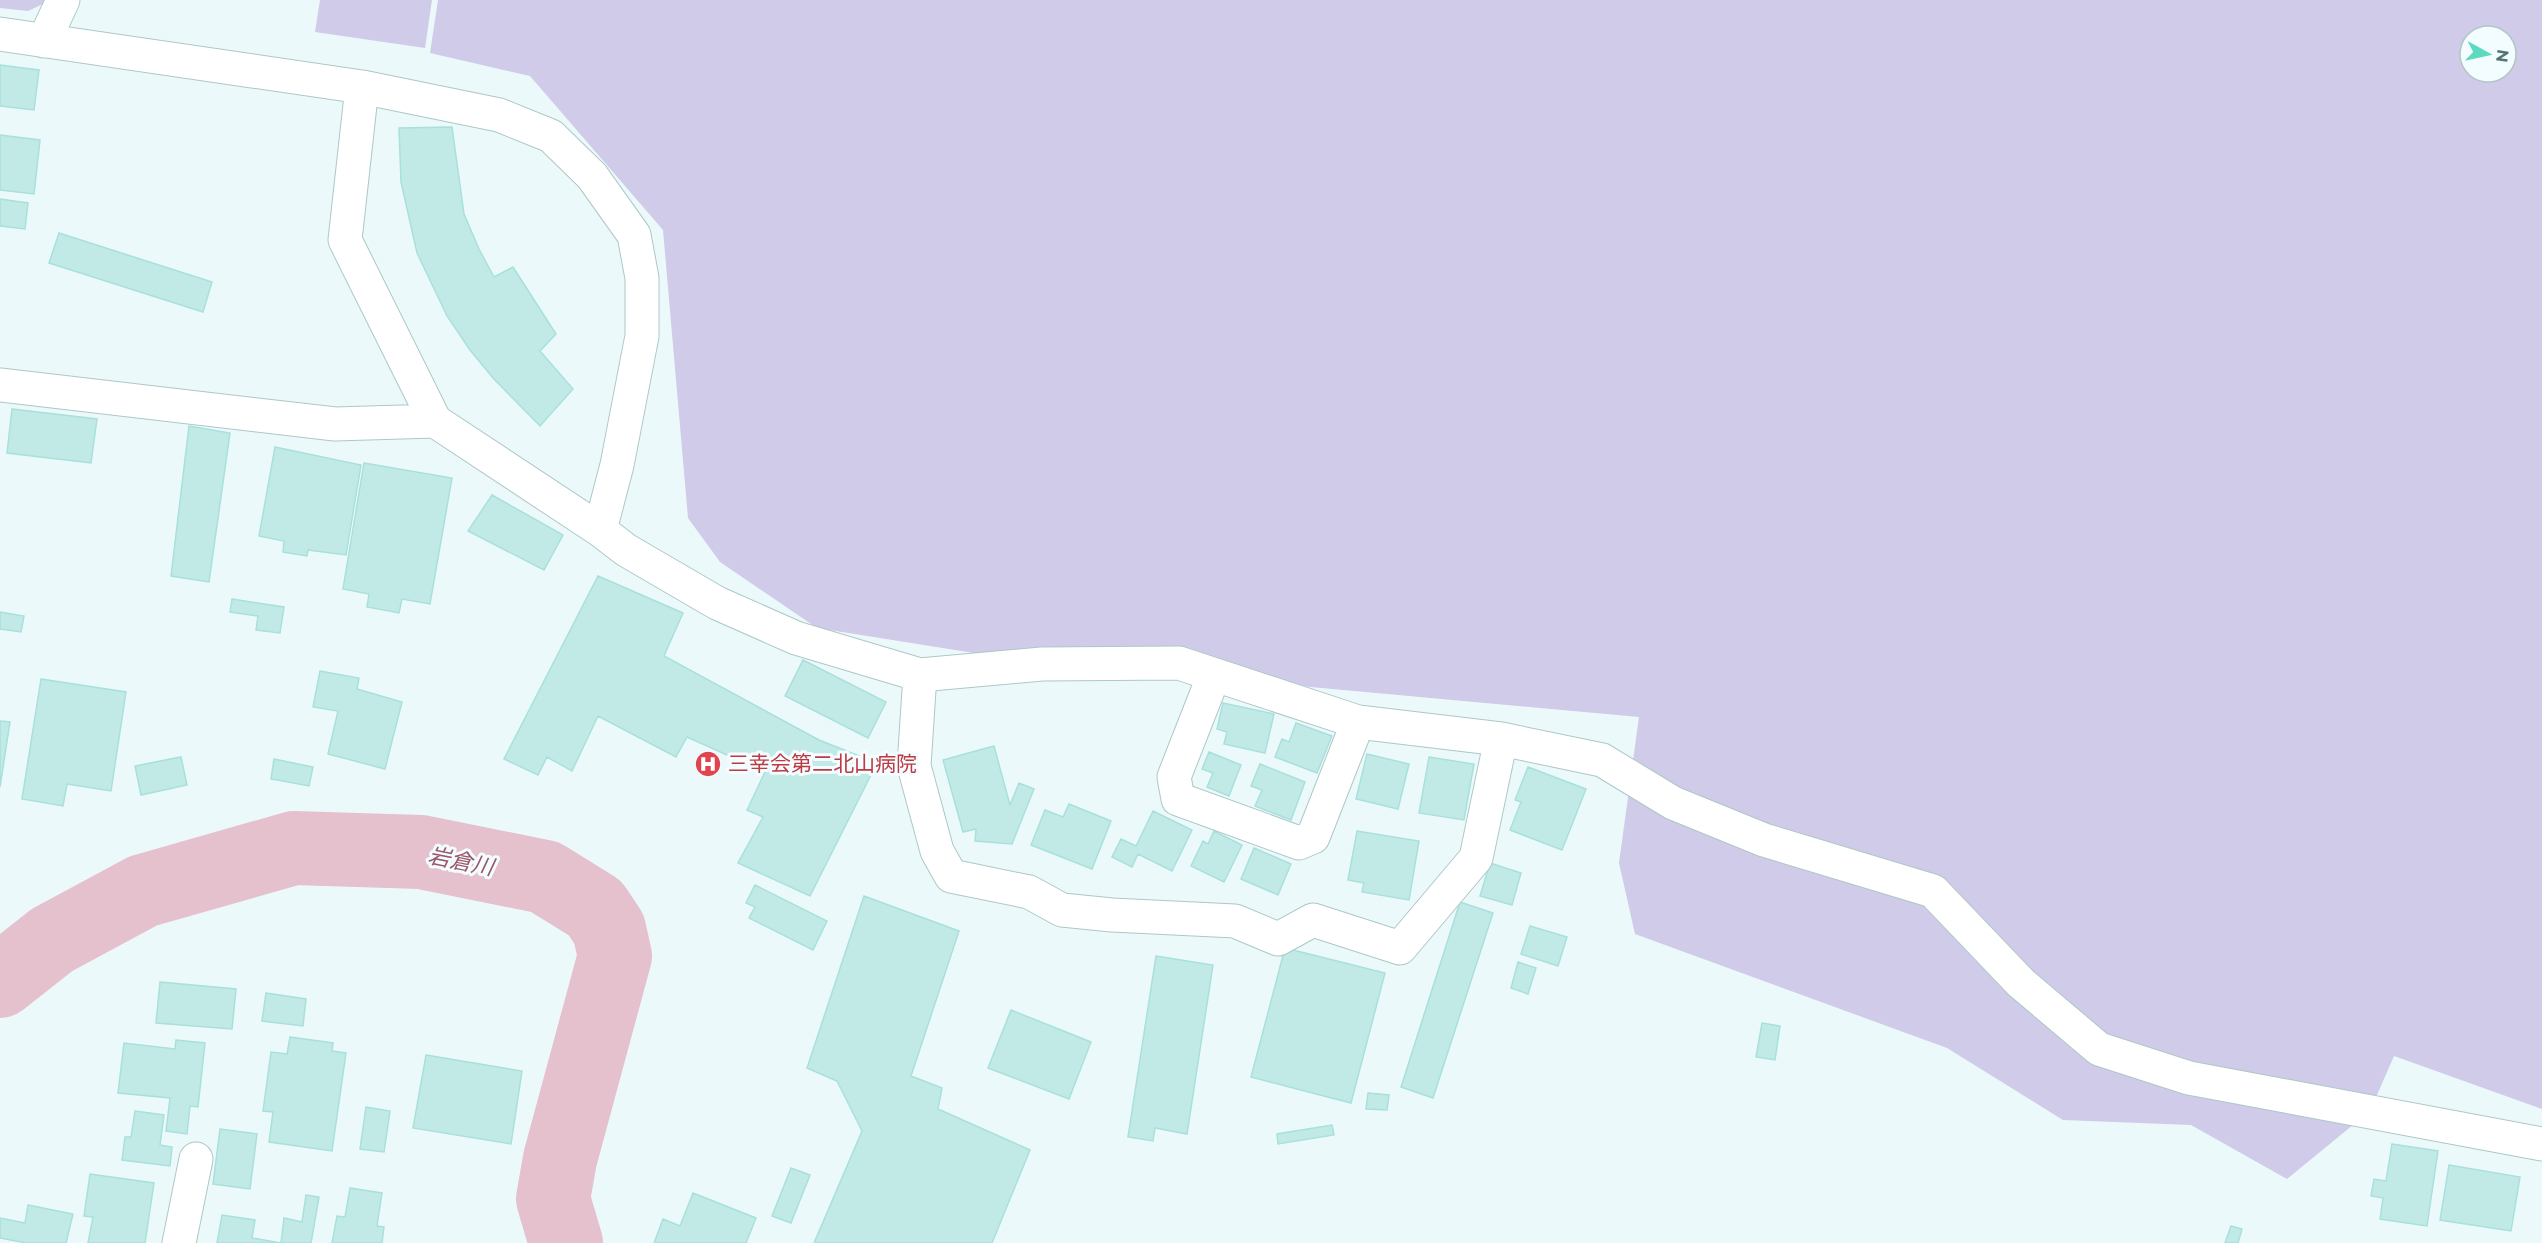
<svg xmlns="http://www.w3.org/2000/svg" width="2542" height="1243" font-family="Montserrat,'Noto Sans JP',sans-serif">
<rect width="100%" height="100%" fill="#ecf9fb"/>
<!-- green -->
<path fill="#cfcbe9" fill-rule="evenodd" d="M0,0h47l-2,3 -17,8 -28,-3z
M320,0h112l-7,48 -110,-16z
M438,0h2104v1109l-148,-53 -24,55 -83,68 -96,-54 -128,-5 -116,-72 -312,-114 -16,-71 20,-146 -614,-56 -208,-33 -97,-66 -32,-44 -25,-288 -133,-154 -100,-23zM2470,36h36v36h-36z"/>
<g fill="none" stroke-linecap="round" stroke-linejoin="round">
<!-- river -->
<path stroke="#e4c1cc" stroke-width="74" d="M0,981l52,-41 91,-49 151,-43 127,4 124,25 50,31 14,21 6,27 -55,203 -7,40 13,44"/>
</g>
<!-- building -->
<path fill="#c1eae7" stroke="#a8e0dc" stroke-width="1.5" d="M0,65l39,5 -5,40 -34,-4z
M452,127l12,87 15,35 15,28 19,-10 43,67 -16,17 33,38 -33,37 -47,-48 -23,-28 -23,-34 -30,-63 -16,-71 -2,-54z
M0,135l40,5 -6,54 -34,-4z
M0,199l28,4 -3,26 -25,-3z
M59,233l153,49 -9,30 -154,-49z
M12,409l85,10 -6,44 -84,-10z
M189,426l41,7 -21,149 -38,-6z
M275,447l86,18 -15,90 -38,-5 -1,6 -24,-4 1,-11 -25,-5z
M364,463l88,15 -22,126 -28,-5 -3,14 -32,-6 2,-13 -26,-5z
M492,495l71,40 -19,35 -76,-39z
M598,576l85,37 -19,43 155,84 58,23 -67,133 -72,-33 25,-46 -16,-7 18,-38 -78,-35 -11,20 -78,-41 -26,55 -25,-14 -9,18 -34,-16z
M232,599l52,8 -4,26 -24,-3 2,-14 -28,-4z
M0,612l24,4 -3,16 -21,-3z
M803,660l83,42 -18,36 -83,-42z
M320,671l39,7 -2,11 45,13 -17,67 -57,-15 10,-43 -25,-4z
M41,679l85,13 -15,99 -44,-7 -4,22 -41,-7z
M1223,703l51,11 -9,39 -41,-9 3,-12 -10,-3z
M0,721l10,1 -10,65z
M1296,723l36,13 -15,37 -42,-16 7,-18 7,3z
M994,746l16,59 9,-22 15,6 -22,55 -37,-3 1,-12 -13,3 -20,-72z
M1209,752l32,13 -12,31 -22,-9 6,-14 -11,-4z
M1367,754l42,10 -11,45 -42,-10z
M181,757l6,28 -46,10 -6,-29z
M1429,757l45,7 -10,56 -45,-7z
M274,759l39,8 -4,19 -38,-7z
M1260,764l45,18 -14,38 -36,-14 7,-16 -11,-4z
M1528,767l58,22 -24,61 -52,-20 11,-28 -6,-2z
M1069,804l42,17 -19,48 -61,-24 14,-35 18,7z
M1153,811l39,19 -20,41 -34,-17 -6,13 -20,-10 9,-18 15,7z
M1214,831l28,14 -18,37 -33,-16 12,-25 5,3z
M1357,831l62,10 -10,59 -47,-8 2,-9 -16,-3z
M1254,848l37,16 -13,31 -37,-16z
M1490,863l31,10 -9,32 -32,-9z
M755,885l72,36 -14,29 -64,-32 6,-11 -9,-4z
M864,896l95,35 -48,145 31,12 -4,21 92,41 -38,93h-178l48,-112 -25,-50 -30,-13z
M1460,902l33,11 -60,185 -32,-11z
M1530,926l37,11 -9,29 -37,-12z
M1285,948l100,25 -34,130 -100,-26z
M1156,956l57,9 -26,169 -32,-6 -2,13 -25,-4z
M1518,962l18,6 -8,26 -17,-6z
M160,982l76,7 -4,40 -76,-6z
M266,993l40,6 -3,27 -41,-5z
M1011,1010l80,32 -22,57 -81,-31z
M1762,1023l18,3 -5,34 -19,-3z
M290,1037l43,6 -1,8 14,2 -14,98 -63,-9 4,-30 -10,-1 8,-59 16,2z
M176,1040l29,3 -7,64 -8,-1 -3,28 -21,-3 4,-33 -52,-5 6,-50 51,6z
M426,1055l96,16 -11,73 -98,-16z
M1368,1093l21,2 -2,15 -21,-1z
M366,1107l24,4 -6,41 -24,-3z
M135,1111l29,4 -4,30 12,2 -2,19 -48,-6 3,-23h6z
M1332,1125l2,10 -56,9 -1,-10z
M220,1129l37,5 -7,55 -37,-5z
M2392,1144l46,7 -11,75 -47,-7 3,-21 -12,-2 3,-17 12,2z
M2449,1165l71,12 -9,54 -71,-11z
M791,1168l19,7 -19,48 -19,-7z
M90,1174l64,9 -9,60h-57l5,-26 -9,-1z
M350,1188l32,5 -5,33 7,1 -2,16h-50l5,-27 8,1z
M693,1193l63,25 -10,25h-92l9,-24 17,7z
M306,1195l13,2 -8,46h-94l5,-28 33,5 -3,18 29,5 3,-25 18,4z
M28,1205l45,9 -7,29h-40l-26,-5v-20l25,5z
M2231,1226l11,3 -4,14h-13z"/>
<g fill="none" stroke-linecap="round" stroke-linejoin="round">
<!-- street casing -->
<g stroke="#acc8c7" stroke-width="35">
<path id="street" d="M0,34l362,53 137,28 52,21 41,40 42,59 8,43v58l-25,129 -17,65
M44,41l19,-41
M362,87l-17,153 90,181 165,109 26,20 91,53 79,35 124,37 -6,91 23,85 14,25 78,16 33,18 50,5 123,6 43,18 35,-19 87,28 76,-90 25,-119
M0,385l335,39 100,-3
M920,675l122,-11 137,-1 179,59
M1214,675l-40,102 4,22 121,44 14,-6 45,-115 143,17 101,21 71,43 91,37 169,51 88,92 78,66 90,29 353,66
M179,1243l17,-84"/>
</g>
<!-- street -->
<use href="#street" stroke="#fff" stroke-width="33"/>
</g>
<!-- icons -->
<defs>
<g id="hospital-disc" transform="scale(1.35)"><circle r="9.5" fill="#e0444e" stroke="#f3fcfe"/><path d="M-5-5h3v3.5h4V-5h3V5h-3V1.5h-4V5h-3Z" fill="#fff"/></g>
</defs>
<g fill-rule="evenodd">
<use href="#hospital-disc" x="708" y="764"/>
</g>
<g text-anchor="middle" stroke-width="6" stroke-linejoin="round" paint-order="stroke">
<!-- health labels -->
<g font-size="21" fill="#be3a42" stroke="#f3fcfe" text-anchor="start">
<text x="728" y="771">三幸会第二北山病院</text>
</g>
<!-- water labels -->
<g font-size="22" font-style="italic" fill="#9b5669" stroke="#f3fcfe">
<text transform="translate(461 861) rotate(11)" y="8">岩倉川</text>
</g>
</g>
<!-- north arrow -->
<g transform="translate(2488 54) rotate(98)"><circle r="28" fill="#f3fcfe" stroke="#b2c6c6" stroke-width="1.5"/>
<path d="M0-4.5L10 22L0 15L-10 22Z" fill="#5cdabd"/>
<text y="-9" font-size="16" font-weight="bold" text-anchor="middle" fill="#507572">N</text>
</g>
</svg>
